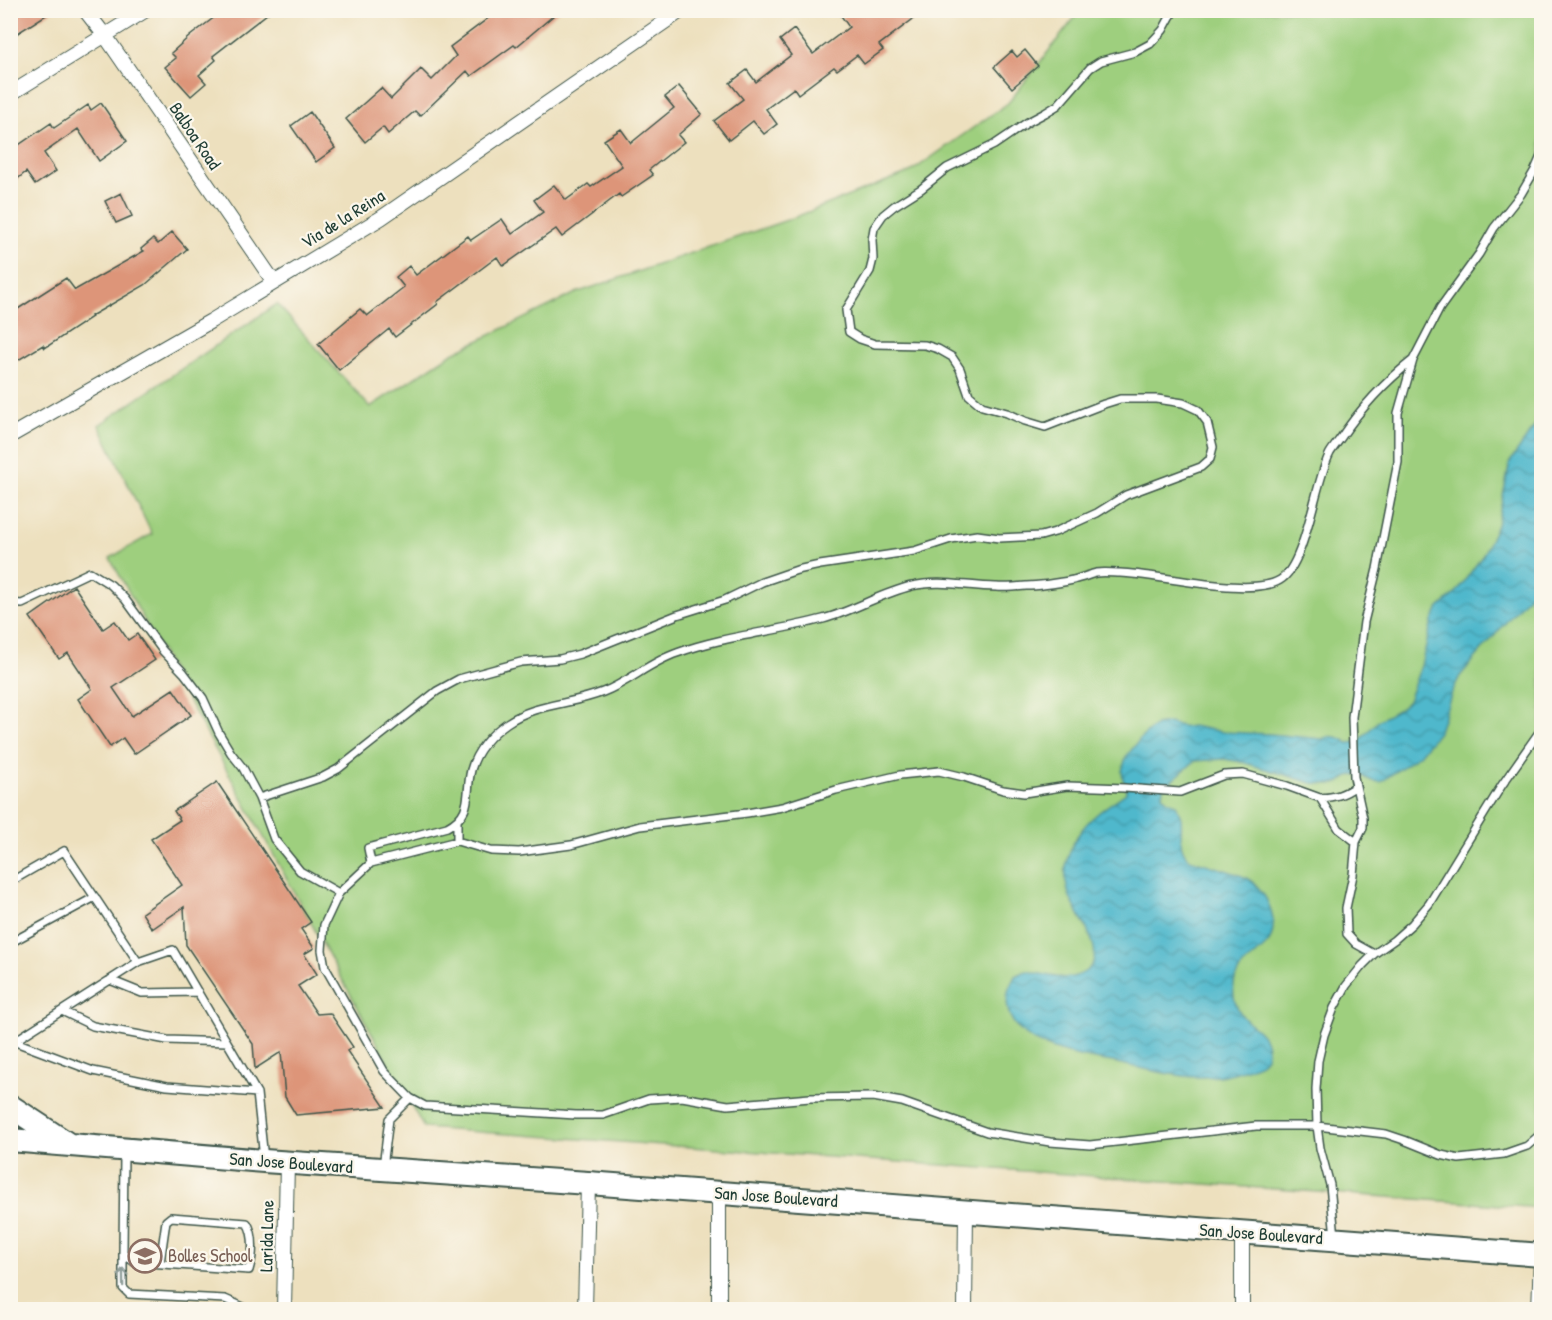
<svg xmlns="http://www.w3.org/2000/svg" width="1552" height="1320" font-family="'Patrick Hand',sans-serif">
<defs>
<pattern id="water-waves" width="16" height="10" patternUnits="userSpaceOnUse" patternTransform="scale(1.5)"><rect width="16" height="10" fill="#4fb8cc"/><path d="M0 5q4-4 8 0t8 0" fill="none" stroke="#4197a6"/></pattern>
</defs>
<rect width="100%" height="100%" fill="#fbf7ec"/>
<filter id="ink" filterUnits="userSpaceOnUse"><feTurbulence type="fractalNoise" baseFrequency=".0167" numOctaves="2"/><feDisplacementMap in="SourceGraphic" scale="12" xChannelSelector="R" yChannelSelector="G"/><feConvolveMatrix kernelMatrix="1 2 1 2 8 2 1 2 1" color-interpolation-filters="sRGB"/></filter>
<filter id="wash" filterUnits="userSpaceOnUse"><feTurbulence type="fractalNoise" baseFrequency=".008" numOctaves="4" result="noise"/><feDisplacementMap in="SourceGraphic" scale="24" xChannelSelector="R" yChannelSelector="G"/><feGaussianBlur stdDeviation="1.35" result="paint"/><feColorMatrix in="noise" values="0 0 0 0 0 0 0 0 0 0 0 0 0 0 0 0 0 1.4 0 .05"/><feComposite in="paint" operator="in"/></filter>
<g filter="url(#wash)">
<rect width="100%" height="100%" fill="#ede0be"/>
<!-- green -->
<path fill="#9ecf7e" stroke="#5e8659" stroke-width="1.5" d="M1080,11h461v1197l-1117,-80 -314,-570 42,-24 -53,-109 178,-121 93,103 81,-53 125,-61 217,-75 119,-47 96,-68z"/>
<!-- water -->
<path fill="url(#water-waves)" stroke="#377a80" stroke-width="1.5" d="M1541,417l1,161 -1,3 -81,95 -8,16 -13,39 -20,24 -38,27 -9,-1 -13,-7 -11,2 -8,6 -9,2 -19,-1 -70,-21 -18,-3 -29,2 -32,27 -1,7 6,6 8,3c1,4 4,9 5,14 2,16 -5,30 9,41 17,6 35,10 52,17 22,9 38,41 28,64 -4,8 -19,18 -26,25 -14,13 -13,34 -3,49 9,14 25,15 26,35 0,4 -1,10 -5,13 -3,3 -12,5 -16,7 -44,17 -85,3 -129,-6 -37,-7 -119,-16 -109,-71 1,-5 5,-11 7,-16 4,-2 9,-5 13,-5 3,0 6,2 9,2 17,4 34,9 49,-2 24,-17 -9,-55 -16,-74 -2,-5 -4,-13 -4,-18 -2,-16 5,-35 15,-48 11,-16 30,-27 45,-38v-9l-3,-4 -1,-9 4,-14 14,-18 16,-14 12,-2 19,4 5,-1 31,6 47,2 52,5c9,-5 18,-2 26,4l10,-1 21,-22 22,-12 7,-7 13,-35 11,-45 7,-13 17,-15 27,-38 14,-30 13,-63z"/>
<g id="blocks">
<!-- building -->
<path fill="#dd9579" d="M10,10h44l-44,28z
M224,10h48l-59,46 3,4 -17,15 7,8 -15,13 -26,-29 11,-9 -5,-5 19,-17z
M487,10h73l-44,37 -2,-2 -43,31 -4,-5 -47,45 -5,-5 -27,23 -5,-7 -18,15 -19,-23 35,-31 10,11 30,-30 11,11 24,-24 -6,-9 41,-31z
M837,10h88l-46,35 4,5 -19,14 -7,-9 -20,15 -3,-3 -36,27 -4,-6 -28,21 11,15 -13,10 -11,-13 -24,19 -15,-19 29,-22 -13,-16 17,-13 9,12 35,-27 -11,-15 14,-11 19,25 36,-27z
M1025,50l13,16 -26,22 -18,-21 18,-16 5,6z
M679,86l23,28 -24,21 6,7 -35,28 4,5 -32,22 -2,-3 -57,43 -6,-8 -53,37 -6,-9 -60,45 1,2 -43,33 -6,-8 -50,41 -21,-26 42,-35 7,7 37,-29 -8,-10 13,-11 7,9 52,-39 3,4 31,-21 10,15 31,-22 -9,-12 20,-15 12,15 22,-16 3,3 31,-21 -18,-26 17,-11 10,14 43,-35 -9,-11z
M101,103l26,38 -28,20 -21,-32 -34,24 12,18 -21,14 -9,-13 -16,13v-34l41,-28 3,5 34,-23 3,5z
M310,112l25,36 -19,14 -25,-36z
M121,193l11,23 -16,7 -11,-22z
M172,232l15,17 -42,36 -54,31 1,1 -47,31 -2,-3 -33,20v-51l56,-36 9,12 69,-39 -3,-2 12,-10 5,5z
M74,586l29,43 12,-8 13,19 9,-6 18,26 -42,28 19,28 41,-27 18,26 -57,39 -11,-16 -13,9 -32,-48 14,-10 -24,-36 -9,6 -29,-42z
M217,782l94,140 -10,7 13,19 -10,6 13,20 -19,12 19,28 13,-1 23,34 -6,4 38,56 -89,8 -11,-18 -4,-45 -26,17 -2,-25 -67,-99 -2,-38 -32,22 -10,-16 40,-28 -31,-46 29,-19 -6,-9z"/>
</g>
</g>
<g filter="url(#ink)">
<use href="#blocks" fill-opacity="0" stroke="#3e5549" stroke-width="1.5"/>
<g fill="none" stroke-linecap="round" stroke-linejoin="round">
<!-- service casing -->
<g stroke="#3e5549" stroke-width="10">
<path id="service" d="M10,603l12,1 68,-32 21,13 14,14 38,52 21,22 19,25 16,35 12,20 12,15 16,30 15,41 26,32 39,22
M259,798l64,-21 15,-8 99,-78 22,-12 62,-17 39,-3 20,-5 97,-39 48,-15 37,-18 35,-12 23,-5 94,-14 37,-12 26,-4 22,3 42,-2 14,-4 42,-19 29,-18 75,-28 9,-8 3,-12 -6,-25 -9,-12 -15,-7 -26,-4h-37l-16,5 -59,23 -20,-6 -18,-8 -25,-7 -13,-11 -9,-26 -8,-12 -14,-8 -13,-4 -50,-1 -15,-5 -11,-7 -3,-22 24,-39 3,-12 -1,-19 2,-12 9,-13 11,-9 27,-17 26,-21 47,-23 34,-23 17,-9 13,-8 32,-37 11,-7 34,-9 15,-8 13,-14 11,-20
M1320,798c15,-1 24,-3 36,-12
M457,841v-19
M1356,842l-17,-13 -19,-31 -33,-12 -44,-12 -19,1 -44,17 -55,-4 -58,-2 -43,7 -21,-3 -39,-13 -25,-6 -39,4 -64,15 -54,17 -35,6 -107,13 -69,19 -52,7 -28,-1 -34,-10 -86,22 -32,30 -15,32 -2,25 3,17 59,104 26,27 15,8 151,9h27l46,-16 33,-2 46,8 82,-7 63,-1 29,5 85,30 63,10 40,3 166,-19h61l69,8 18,6 37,15 18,4 45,-5 23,-8 15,-13
M371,863l-3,-15 79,-21c27,-14 18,-33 24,-57 5,-19 20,-36 36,-47 29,-20 64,-18 96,-31 26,-10 47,-30 74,-39 47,-17 97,-21 146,-34 31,-8 58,-26 89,-33 28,-7 56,1 84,1 10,1 20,0 30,-1 15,0 32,-3 47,-6 8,-2 16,-5 23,-7 8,-1 17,0 24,0 38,1 131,25 160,7 26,-15 35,-99 50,-127 3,-5 7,-10 10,-14 20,-30 45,-57 73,-79
M10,882l54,-31 74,111 35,-12 84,143 7,66
M10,943l85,-46
M1374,954l-18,-10 -9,-10 -1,-26 7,-33 3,-33 7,-14v-10l-9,-41 -2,-60 12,-95 13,-53 21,-107v-49l15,-53 27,-52 39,-54 15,-26 27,-34 14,-24 7,-16
M110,980l32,13 56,-1
M62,1011l31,15 74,14 60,2
M10,1040l83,31 74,15 90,7
M13,1042l125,-80
M124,1153l-1,100 11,9 115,8c4,-13 6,-35 -2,-47l-76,-6 -5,4 -6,42
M383,1167l6,-48 21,-21
M1335,1237l-5,-52 -10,-37 -3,-22 -1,-37 2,-28 6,-26 10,-27 12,-22 16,-20 12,-12 20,-14 18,-16 17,-20 73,-119 40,-57
M123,1253v35l6,6 96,5 25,11"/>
</g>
<!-- minor casing -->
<g stroke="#3e5549" stroke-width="16">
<path id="minor" d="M85,10l21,27 168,245
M10,94l136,-84
M10,436l201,-115 170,-103 301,-208
M284,1310l3,-147
M585,1310l3,-127
M719,1310v-117
M965,1310l1,-98
M1242,1310v-78
M1539,1310l2,-55"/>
</g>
<!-- primary casing -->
<g stroke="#3e5549" stroke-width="26">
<path id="primary" d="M10,1106l58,38
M10,1140l254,21 324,22 954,72"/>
</g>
<!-- service -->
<use href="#service" stroke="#fff" stroke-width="7"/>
<!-- minor -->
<use href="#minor" stroke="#fff" stroke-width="14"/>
<!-- primary -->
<use href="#primary" stroke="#fff" stroke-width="22"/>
</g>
<!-- one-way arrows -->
<defs><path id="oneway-shaft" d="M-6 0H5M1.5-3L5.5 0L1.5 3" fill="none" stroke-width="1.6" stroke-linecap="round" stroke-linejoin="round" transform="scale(1.5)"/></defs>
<use stroke="#8f9e9a" href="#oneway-shaft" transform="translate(123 1277) rotate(-91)"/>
</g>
<!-- icons -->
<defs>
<g id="school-ring" transform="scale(1.725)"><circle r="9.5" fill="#fbf7ec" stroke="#8d6e63" stroke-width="1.5"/><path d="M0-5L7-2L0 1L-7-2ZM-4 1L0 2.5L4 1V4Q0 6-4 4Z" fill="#8d6e63"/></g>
</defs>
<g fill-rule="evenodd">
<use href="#school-ring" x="145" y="1256"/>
</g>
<g text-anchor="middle" stroke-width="4.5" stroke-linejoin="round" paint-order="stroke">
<!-- street labels -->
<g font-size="18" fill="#1f3d34" stroke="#fbf7ec">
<text transform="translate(195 136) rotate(56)" y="6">Balboa Road</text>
<text transform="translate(343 219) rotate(-32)" y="6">Via de la Reina</text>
<text transform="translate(291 1163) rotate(4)" y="6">San Jose Boulevard</text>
<text transform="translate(776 1197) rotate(4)" y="6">San Jose Boulevard</text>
<text transform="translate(1261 1234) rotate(4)" y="6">San Jose Boulevard</text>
<text transform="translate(267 1236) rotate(-89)" y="6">Larida Lane</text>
</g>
<!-- education labels -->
<g font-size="18" fill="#785e54" stroke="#fbf7ec" text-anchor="start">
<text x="168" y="1262">Bolles School</text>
</g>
</g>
<!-- margin -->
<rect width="1552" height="1320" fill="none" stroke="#fbf7ec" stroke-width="36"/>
</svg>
